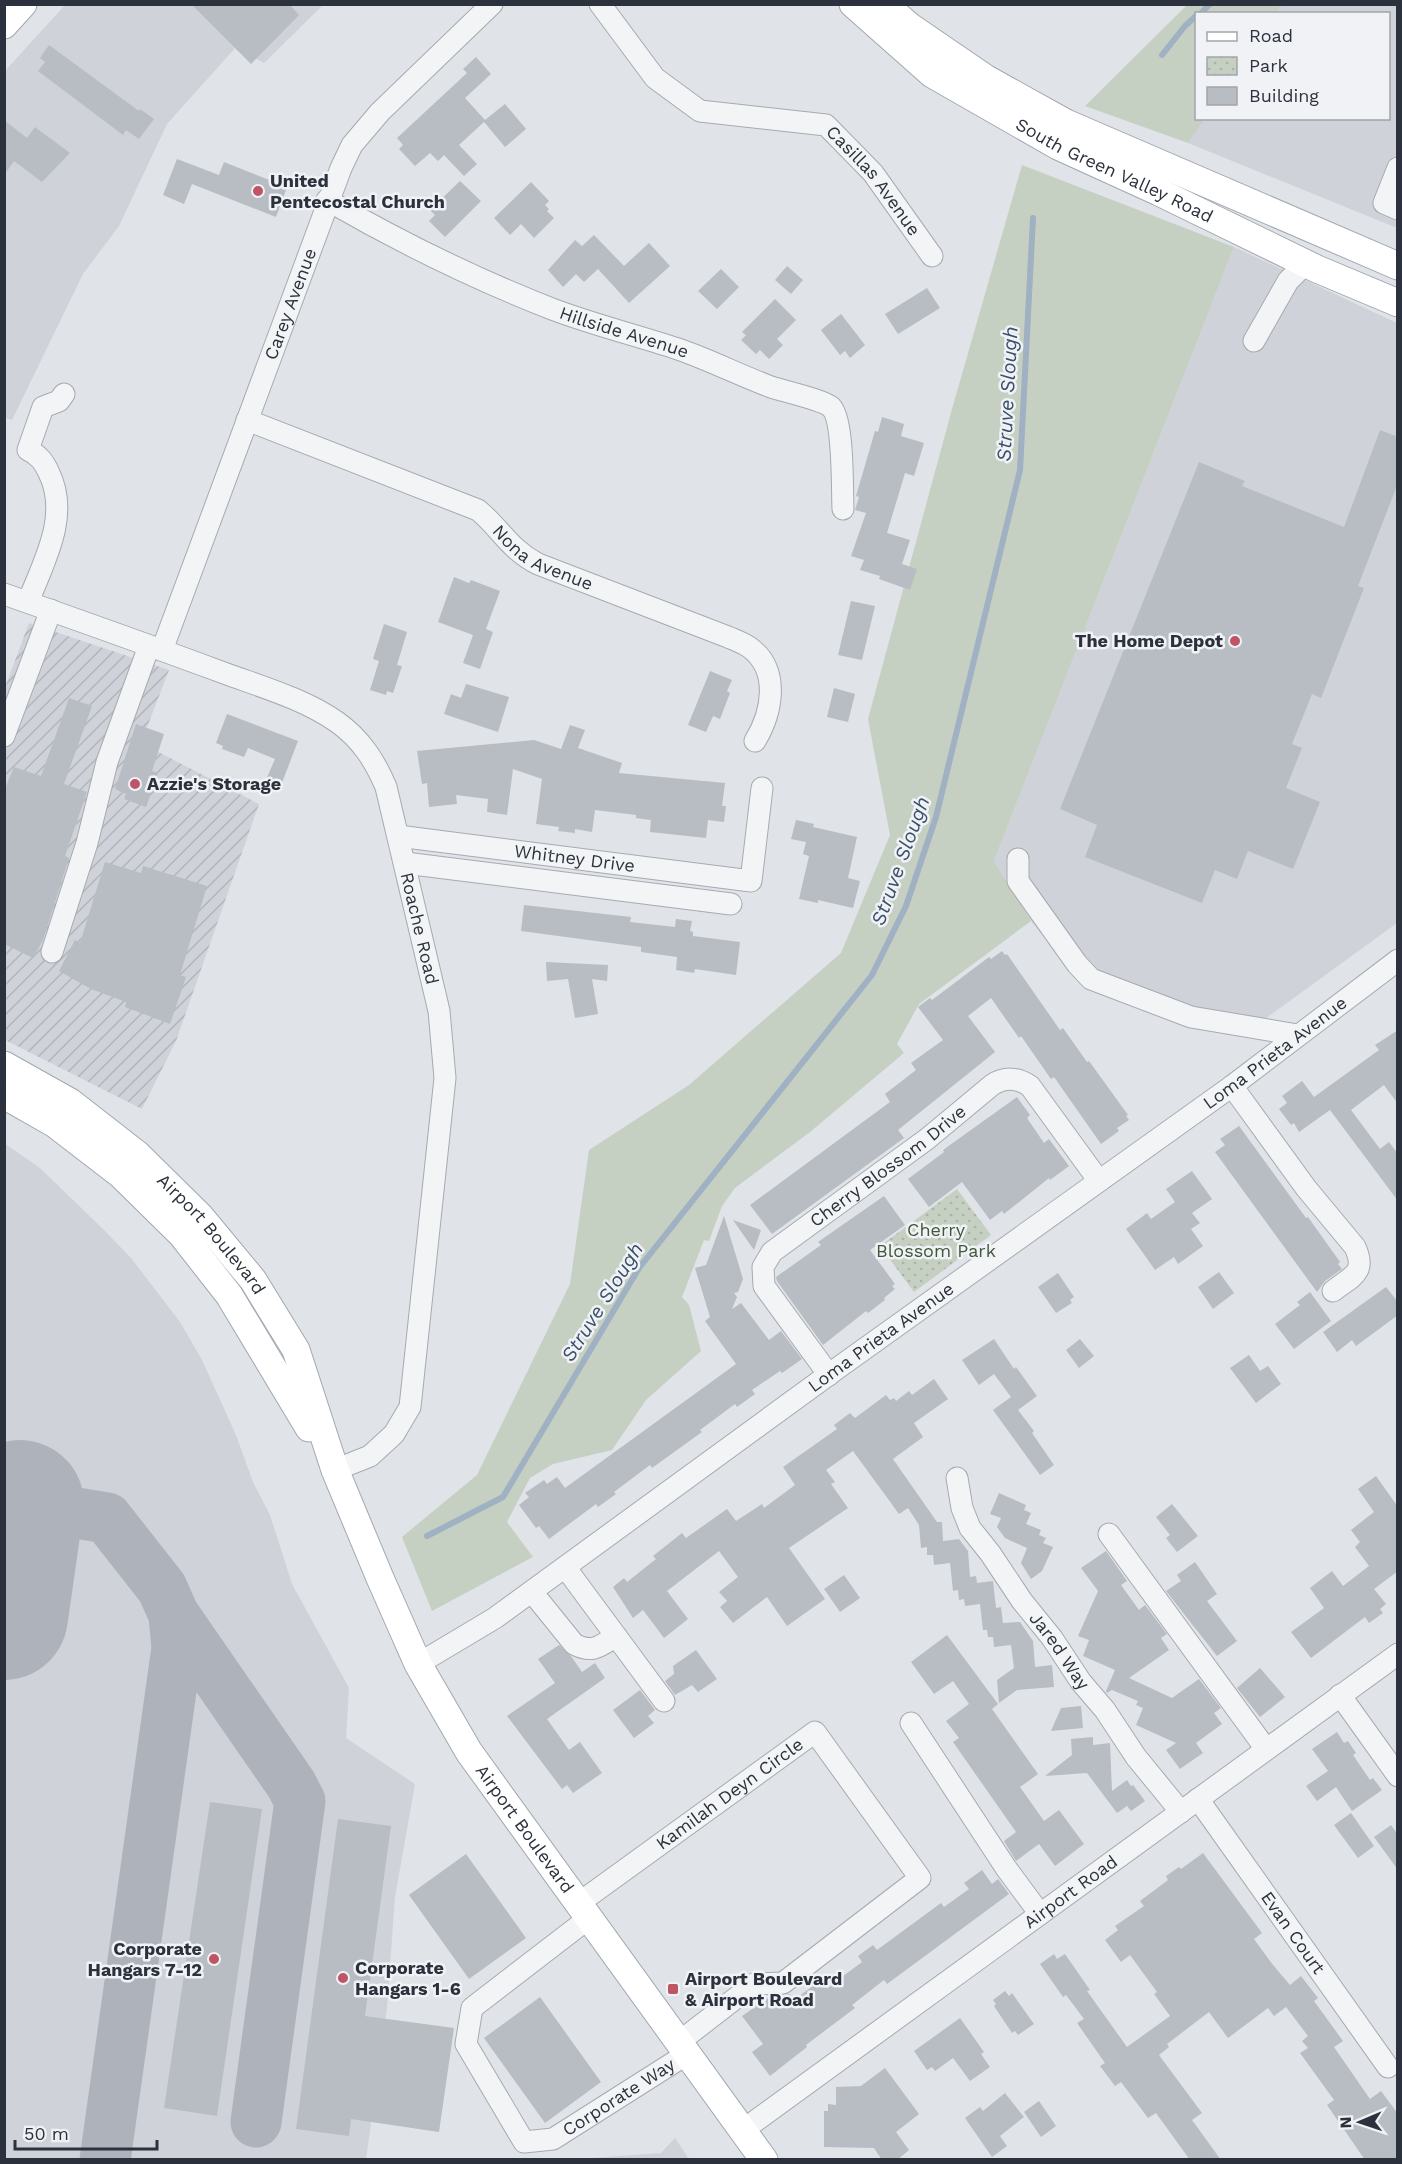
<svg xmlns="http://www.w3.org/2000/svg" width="1402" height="2164" font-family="'Work Sans',sans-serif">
<defs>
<pattern id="industrial-furrows" width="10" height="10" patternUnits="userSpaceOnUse" patternTransform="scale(1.5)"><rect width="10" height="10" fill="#cfd2d9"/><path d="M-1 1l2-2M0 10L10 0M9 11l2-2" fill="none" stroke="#b2b5bb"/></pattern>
<pattern id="park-dots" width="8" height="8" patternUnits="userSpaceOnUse" patternTransform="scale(1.5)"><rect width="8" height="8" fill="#c6d0c2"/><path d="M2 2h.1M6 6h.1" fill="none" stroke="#aab3a8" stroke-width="1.8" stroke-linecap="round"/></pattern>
</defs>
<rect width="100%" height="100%" fill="#e0e3e7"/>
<!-- built -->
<path fill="#cfd2d9" d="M65,5h258l-59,58 -28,-16 -69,77 -48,102 -36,48 -71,146 -8,-3v-345z
M1282,5h115v223l-209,-85 17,-24 183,-1v-104l-112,-1z
M1234,247l163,76v600l-150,109 -168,-51 -48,-60 -37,-60z
M4,1143l36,25 64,62 27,28 49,64 22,38 34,75 17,47 17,33 22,69 57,104 -3,50 69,46 -20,113 -8,111 -21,151h-361z
M675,2138l14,21h-110l82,-6z"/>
<!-- industrial -->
<path fill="url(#industrial-furrows)" d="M29,623l140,47 -28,73 118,61 -83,237 -34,68 -137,-69 -1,-350z"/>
<!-- grass -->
<path fill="#c6d0c2" d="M1187,5h95l-6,8 -80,1v104l9,1 -17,24 -103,-37z
M1022,165l212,82 -240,614 37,60 -112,83 -22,40 7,9 -94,79 -75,56 -13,18 -13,35 -5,-1 -22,57 7,8 12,46 -55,49 -34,50 -59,14 -23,14 -23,44 26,35 -101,54 -30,-74 75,-62 93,-191 19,-134 100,-65 152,-132 49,-118 -22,-116 84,-310z"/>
<!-- park -->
<path fill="url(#park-dots)" d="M957,1189l34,46 -77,57 -34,-46z"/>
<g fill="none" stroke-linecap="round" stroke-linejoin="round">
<!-- stream -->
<path stroke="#9fb1c3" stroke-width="6" d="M1200,14l10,-10
M1162,55l23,-29 11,-10
M427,1536l76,-39 136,-229 233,-293 34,-69 30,-89 84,-347 13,-252"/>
<!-- taxiway -->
<path stroke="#aeb3bb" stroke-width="51" d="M20,1504l87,14 55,70 12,27 3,33 -72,512
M174,1615l117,169 9,17 -44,321"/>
<!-- runway -->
<path stroke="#aeb3bb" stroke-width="128" d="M4,1616l16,-112"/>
</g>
<!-- building -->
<path fill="#b8bdc4" d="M191,4h98l10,11 -48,49z
M49,45l90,66 1,-2 14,10 -15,20 -13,-9 -3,5 -85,-64 7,-9 -5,-4z
M476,57l15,17 -26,24 20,22 20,-16 21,25 -21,18 -21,-25 -25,23 18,19 -13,12 -20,-21 -6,6 -8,-8 -15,13 -16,-17 4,-4 -6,-7 70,-65 -4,-4z
M4,120l23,18 8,-11 35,26 -28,29 -28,-21 -10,14z
M177,159l42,16 5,-13 63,25 -11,30 -84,-33 -8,20 -21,-9z
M460,181l21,20 -36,36 -16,-16 6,-6 -5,-5z
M531,182l18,19 -4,4 4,4 -2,2 7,7 -20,20 -13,-14 -11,11 -16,-17z
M594,235l30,31 25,-23 21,23 -41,37 -31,-34 -14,13 -8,-8 -13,13 -15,-17 27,-30 7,6z
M787,266l16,14 -12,14 -16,-14z
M721,269l18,18 -22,22 -19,-18z
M927,288l13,20 -42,26 -13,-20z
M775,299l21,21 -19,19 6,6 -14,14 -9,-9 -4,4 -15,-14 5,-5 -4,-3z
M841,314l24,31 -15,13 -5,-7 -5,4 -19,-25z
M882,417l22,7 -3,12 23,7 -10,33 -9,-3 -18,60 23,7 -8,24 15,5 -7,21 -31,-11 1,-3 -20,-6 4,-10 -13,-4 15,-43 -11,-3 4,-13 -3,-1 19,-65 3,1z
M1380,430l18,7v46l-40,103 6,2 -43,110 -9,-4 -20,50 10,4 -16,40 34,14 -27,67 -45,-18 -11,28 -22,-9 -13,33 -117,-46 12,-32 -37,-16 139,-347 46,19 -3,5 102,41z
M454,577l15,6 2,-3 29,11 -14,38 7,3 -13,37 -17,-6 10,-28 -35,-13z
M851,601l24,5 -13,54 -24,-5z
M384,624l23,8 -10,33 5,1 -9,27 -6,-2 -1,4 -16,-5 9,-29 -6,-2z
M710,671l22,9 -5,11 3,2 -10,26 -7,-3 -7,16 -18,-7z
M466,684l43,13 -11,35 -54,-18 7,-20 10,4z
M834,688l21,6 -7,28 -21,-5z
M69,698l23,8 -28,78 23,8 -22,64 4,2 -26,82 -10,18 -29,-14v-153l10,-24 27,9z
M227,714l71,27 -18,47 -15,-6 10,-23 -27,-11 -4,9 -22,-8 1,-3 -7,-3z
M136,724l28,10 -12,37 6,2 -12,34 -22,-8 2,-5 -11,-5z
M570,725l15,5 -7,18 44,15 -3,10 106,10 -3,23h4l-2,16 -16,-2 -2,18 -56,-6 1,-12 -15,-2v-3l-41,-5 -3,22 -17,-3v4l-17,-2 1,-4 -23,-3 6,-45 -29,-10 -6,46 -20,-3 1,-13 -32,-4 1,9 -28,3 -2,-24 -5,1 -5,-33 117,-11 27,9z
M796,820l18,4 -1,3 44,10 -9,41 12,3 -7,27 -35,-8v3l-19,-4 10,-43 -6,-2 3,-12 -15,-3z
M105,862l36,11 2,-7 64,20 -27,89 6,2 -16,47 -45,-17 1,-5 -35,-13 -32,-18 16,-31 5,3z
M524,905l107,12 -1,5 45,5 1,-8 16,2 -2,10 3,1v4l47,6 -4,33 -41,-6 -1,4 -18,-3 1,-13 -36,-5v-5l-120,-16z
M1002,951l3,4 2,-1 53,76 3,-2 24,34 2,-1 39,54 -2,1 3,4 -12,8 2,3 -18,13 -47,-67 -3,2 -30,-43 -2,2 -28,-40 -23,18 27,36 -97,78 6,8 -132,96 -22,-29 140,-103 -5,-8 31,-24 -5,-7 32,-23 -25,-33 12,-9 2,2 57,-43 2,2z
M546,962l62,3 -1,16 -15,-2 6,35 -23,4 -7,-39 -21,2z
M1398,1030v74l-14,-19 -33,25 29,39 9,-7 9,12v47l-68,-91 -31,22 -5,-9 -3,2 -12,-16 8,-6 -5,-7 20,-15 12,16 65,-47 -4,-5z
M1017,1097l13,18 -3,3 17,25 5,-4 20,27 -19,14 -1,-2 -45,36 -2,-3 -12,9 -28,-38 -33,25 -21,-28 36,-27 -1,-2z
M1239,1126l67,92 2,-1 32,45 -2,2 4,5 -17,12 -8,11 -102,-140 10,-7 -5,-6z
M1192,1171l20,28 -20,14 8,10 -9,6 12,17 -25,18 -4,-7 -19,13 -29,-41 21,-16 4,6 24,-17 -9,-13z
M884,1196l21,29 -35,25 25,34 -3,2 3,3 -11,9 1,2 -17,13 -2,-2 -43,34 -46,-64 -1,-4 45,-32 -3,-3z
M724,1216l19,63 -5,13 -4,1 3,4 -5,12 9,-6 28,37 12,-9 21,28 -20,14 -2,-2 -28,19 3,4 -18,13 -2,-3 -35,26 2,2 -50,36 -2,-3 -36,27 2,2 -18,13 -2,-3 -47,35 -10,-13 -3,2 -17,-23 10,-8 -4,-4 19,-13 3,4 10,-7 8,11 171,-124 -31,-43 5,-4 -15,-49 11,-3z
M733,1220l28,10 -7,20z
M1219,1272l15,21 -21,16 -15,-22z
M1058,1273l16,24 -4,3 2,3 -16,10 -18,-26z
M1386,1287l12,15v13l-42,31 -4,-6 -15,12 -14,-20z
M1310,1292l21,29 -37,28 -19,-25 25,-19 -3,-3z
M994,1339l20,30 2,-2 21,29 -19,14 16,21 -2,2 22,32 -14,10 -47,-65 18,-13 -17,-23 -15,11 -17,-25z
M1080,1339l14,17 -15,12 -13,-18z
M1249,1355l11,16 8,-5 13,18 -25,19 -26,-35z
M934,1379l14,20 -34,24 9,14 -30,22 44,63h5l1,19 16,-2 9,12 2,26 6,-1 1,7 16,-2 3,27 5,-1 2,16 17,-1 13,19 2,26 17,-2 2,22 -37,3 -18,13 -2,-23 17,-12 -3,-23 -17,2 -1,-10h-5l-1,-7h-4l-3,-26 -15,2 -1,-7 -5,1 -1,-10 -5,1 -3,-28 -16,2 -1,-10h-6v-8l-6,1 -2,-23 -11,-17 -9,6 -46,-63 -27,19 9,12 -4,2 17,24 -59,40 36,51 -38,27 -20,-29 -34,26 -13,-16 7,-6 -8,-9 19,-15 -19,-26 -52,40 21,28 -24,19 -21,-28 -10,8 -20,-31 11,-9 3,4 29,-23 -3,-3 29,-23 4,5 41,-29 9,12 26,-17 2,4 31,-23 -12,-18 54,-38 -3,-4 16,-12 5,5 31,-23 4,5 4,-2 2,3 13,-10 3,4z
M1376,1476l22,31v64l-24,18 12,15 -6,5 3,4 -14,10 -4,-6 -54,41 -20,-26 33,-24 -14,-20 22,-17 11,15 26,-20 -14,-19 5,-5 -9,-12 23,-18 -16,-23z
M999,1493l27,12 -2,5 7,3 -5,11 15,6 -2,5 7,3 -3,5 10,4 -11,24 -11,8 -10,-16 6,-15 -22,-10 -8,-11 4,-9 -11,-4z
M1172,1504l26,32 -21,16 -11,-14 4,-3 -14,-18z
M1106,1551l21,30 -6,4 18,25 6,-5 22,29 -6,4 8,12 -40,28 43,20 27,-19 22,29 -7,5 8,11 -26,19 7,10 -23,16 -14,-19 10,-7 -40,-18 7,-17 -7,-3 2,-4 -26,-11 -5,3 -1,-2 9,-21 -32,-14 6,-16 -11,-4 20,-45 -17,-23z
M1195,1562l22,32 -10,7 30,40 -20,15 -51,-65 15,-10 -4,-6z
M844,1575l16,23 -20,14 -16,-23z
M947,1635l51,69 -6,5 46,65 -18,13 24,34 15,-11 25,34 -29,22 -16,-22 -23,17 -12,-20 12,-9 -63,-90 6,-4 -13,-17 23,-17 -16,-23 -19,13 -23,-32z
M559,1645l12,11 11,16 13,-9 10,15 -58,41 22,31 11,-8 22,31 -29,20 -6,-8 -5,4 -55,-73 48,-33 -17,-24z
M696,1650l21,29 -19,13 -6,-7 -17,10 -10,-14 9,-7 -1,-8z
M1260,1668l25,29 -25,20 -23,-29z
M640,1690l15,20 -7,6 6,7 -20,15 -21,-28z
M1081,1706l2,22 -32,3 10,-23z
M1337,1732l7,11 4,-2 8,12 -3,2 17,25 3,-2 9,12 -30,21 -16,-24 -19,14 -11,-15 22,-15 -16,-22z
M1093,1737v8l17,-2 2,48 15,-11 4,6 2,-1 12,16 -14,10 -4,-5 -10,7 -30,-40 -42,3 27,-21 -1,-16z
M210,1802l52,7 -45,307 -53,-8z
M1351,1813l23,33 -16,12 -24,-33z
M338,1819l53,7 -26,190 89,12 -15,104 -88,-13 -2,17 -53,-7z
M1391,1825l7,10v35l-24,-33z
M1203,1853l59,80 -8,6 19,26 17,20 11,-9 17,22 -4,3 29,40 -9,6 36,52 11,-8 17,23v46h-33l-38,-55 7,-5 -34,-47 8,-5 -6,-7 6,-5 -22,-29 -12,9 -6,-8 -40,30 -19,-26 -42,32 2,3 -10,8 43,58 -10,7 29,40h-31l-34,-47 -8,5 -27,-36 -6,4 -15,-20 5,-3 -28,-40 7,-4 -18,-24 -3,2 -23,-33 14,-10 3,5 8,-5 25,36 -3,1 40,56 43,-31 -16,-22 3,-2 -27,-37 -9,7 -16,-22 13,-10 -3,-4 29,-20 -4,-5 28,-21 -2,-4 13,-9 2,2z
M466,1854l60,84 -57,41 -60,-84z
M982,1870l10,14 6,-5 11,15 -122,90 -3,-4 -32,25 3,3 -49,37 1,2 -37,29 -18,-24 11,-8 -21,-28 29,-20 19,-2 4,6 27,-20 6,8 35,-26 -4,-6 15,-11 4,5 64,-47 3,4 25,-18 -5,-6z
M1005,1991l4,5 3,-3 22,31 -16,11 -3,-4 -3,2 -18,-27 2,-2 -3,-4z
M540,1997l61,85 -56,41 -61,-85z
M960,2018l24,34 -3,2 9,13 -20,14 -17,-23 -18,13 -3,-4 -5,3 -13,-19z
M885,2068l34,46 -23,18 13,18 -12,10h-15l-8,-12 -50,-1v-36h4v-7l8,1v-18l25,-1z
M1005,2093l19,24 -24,19 7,10 -15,11 -27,-39 15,-11 3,4z
M1039,2101l17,25 -15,11 -17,-25z"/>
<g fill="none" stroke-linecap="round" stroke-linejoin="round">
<!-- minor casing -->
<g stroke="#a6aab1" stroke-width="23">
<g id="minor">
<path id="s1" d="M600,4l55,74 45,33 126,14 47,48 59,83"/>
<path d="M1398,168l-14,35 14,6"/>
<path id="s2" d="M327,200c73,42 148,79 225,109 42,16 84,26 126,40 32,11 61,26 93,38 12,4 52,13 60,20 13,13 11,82 12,102"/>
<path d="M1254,341l34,-60 17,-17"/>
<path id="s3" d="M247,420l231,90c23,19 31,39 60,54l190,73c7,3 15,6 21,10 32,23 23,66 6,94"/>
<path id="s4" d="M4,594c74,26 147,52 220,79 38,14 80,26 113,49 24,17 38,39 49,65l53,224 6,67 -35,329 -16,27 -24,22 -35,14"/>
<path d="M28,602c16,-41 42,-86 21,-129 -5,-11 -10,-18 -21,-23l15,-43 16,-6 5,-7"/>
<path id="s5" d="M162,650l179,-482 11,-23 28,-33 112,-108"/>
<path d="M4,736l47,-126"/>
<path id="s6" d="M398,836l353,45 11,-93"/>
<path d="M1018,859v22l59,83 14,15 100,38 107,18"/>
<path d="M405,863l326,41"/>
<path d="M52,952l35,-109 20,-81 42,-116"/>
<path d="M1232,1086l74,102 49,59c12,26 -3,29 -22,44"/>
<path id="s7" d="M829,1375l-65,-89 -1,-19 9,-15 155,-113 65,-54c12,-8 25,-8 38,1l69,95"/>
<path id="s8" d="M957,1478l5,30 8,20 20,25 32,48 30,37 29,44 24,28 31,47 45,55"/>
<path d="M1109,1534l157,215"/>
<path d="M565,1567l99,134"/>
<path d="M532,1592l42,52c19,10 26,2 42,-8"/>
<path id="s9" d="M418,1664l77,-46 347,-253 390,-279 166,-126"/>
<path d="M1340,1695l58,81"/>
<path d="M911,1723l95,145 34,46"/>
<path id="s10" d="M1198,1799l190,268"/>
<path id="s11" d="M579,1903l236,-171 105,146 -137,105 -29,1 -75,58"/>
<path id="s12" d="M589,1918l-117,90 -6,36 58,98 29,-3 134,-85"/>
<path id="s13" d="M743,2130l655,-476"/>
</g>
</g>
<!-- major casing -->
<g stroke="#a1a8b2" stroke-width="29">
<g id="major">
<path id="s14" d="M853,4l79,70 126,72 101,46 158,77 81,34"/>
<path d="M884,4l25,22 76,52 81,45 332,143"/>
<path d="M4,25l19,-21"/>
<path id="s15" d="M4,1065l66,37 68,53 62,61 53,64 43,70 39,120 45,108 38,86 51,88 295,408"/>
<path d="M4,1095l51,29 65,50 62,61 47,60 80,133"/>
</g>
</g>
<!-- minor -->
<use href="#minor" stroke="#f3f4f6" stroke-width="21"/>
<!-- major -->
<use href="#major" stroke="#fff" stroke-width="27"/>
</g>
<!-- markers -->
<g fill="#be5465" stroke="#f0f2f5" stroke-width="2">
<circle cx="258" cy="191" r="6"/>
<circle cx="1235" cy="641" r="6"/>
<circle cx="135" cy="784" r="6"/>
<circle cx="214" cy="1959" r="6"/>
<circle cx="343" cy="1978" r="6"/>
<rect x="667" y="1983" width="12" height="12" rx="3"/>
</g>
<g text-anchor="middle" stroke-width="5" stroke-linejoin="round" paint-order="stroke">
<!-- street labels -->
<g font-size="18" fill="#2b323d" stroke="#f0f2f5">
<text dy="6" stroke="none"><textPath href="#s14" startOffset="312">South Green Valley Road</textPath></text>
<text dy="6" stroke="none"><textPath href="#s1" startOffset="348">Casillas Avenue</textPath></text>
<text dy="6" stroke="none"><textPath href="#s5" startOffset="369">Carey Avenue</textPath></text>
<text dy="6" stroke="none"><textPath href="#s2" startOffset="326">Hillside Avenue</textPath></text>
<text dy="6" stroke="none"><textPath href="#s3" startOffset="330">Nona Avenue</textPath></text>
<text dy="6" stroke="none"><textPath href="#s6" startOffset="178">Whitney Drive</textPath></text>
<text dy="6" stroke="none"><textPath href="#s4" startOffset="585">Roache Road</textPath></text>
<text dy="6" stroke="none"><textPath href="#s9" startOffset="1053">Loma Prieta Avenue</textPath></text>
<text dy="6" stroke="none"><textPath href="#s7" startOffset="291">Cherry Blossom Drive</textPath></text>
<text dy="6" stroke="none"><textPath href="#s15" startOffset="270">Airport Boulevard</textPath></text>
<text dy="6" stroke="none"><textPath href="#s9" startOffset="567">Loma Prieta Avenue</textPath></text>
<text dy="6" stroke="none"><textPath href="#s8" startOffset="204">Jared Way</textPath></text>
<text dy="6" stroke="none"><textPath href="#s11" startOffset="186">Kamilah Deyn Circle</textPath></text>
<text dy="6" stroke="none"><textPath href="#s15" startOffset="948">Airport Boulevard</textPath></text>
<text dy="6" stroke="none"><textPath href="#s13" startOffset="405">Airport Road</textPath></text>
<text dy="6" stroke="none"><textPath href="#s10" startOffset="164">Evan Court</textPath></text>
<text dy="6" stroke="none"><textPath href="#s12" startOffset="405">Corporate Way</textPath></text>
</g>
<!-- poi labels -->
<g font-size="18" font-weight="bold" fill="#2b323d" stroke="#f0f2f5" text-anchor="start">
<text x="270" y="187">United<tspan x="270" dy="21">Pentecostal Church</tspan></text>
<text x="1223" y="647" text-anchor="end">The Home Depot</text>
<text x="147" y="790">Azzie's Storage</text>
<text x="202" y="1955" text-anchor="end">Corporate<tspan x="202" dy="21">Hangars 7-12</tspan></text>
<text x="355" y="1974">Corporate<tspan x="355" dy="21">Hangars 1-6</tspan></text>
<text x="685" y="1985">Airport Boulevard<tspan x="685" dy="21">&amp; Airport Road</tspan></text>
</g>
<!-- park labels -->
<g font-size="18" fill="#3f573a" stroke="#f0f2f5">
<text x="936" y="1236">Cherry<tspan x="936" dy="21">Blossom Park</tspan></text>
</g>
<!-- water labels -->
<g font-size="20" font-style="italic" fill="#3a516c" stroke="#f0f2f5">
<text transform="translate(1007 394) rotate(-87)" y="7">Struve Slough</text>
<text transform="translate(900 861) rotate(-70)" y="7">Struve Slough</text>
<text transform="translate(602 1302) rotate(-58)" y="7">Struve Slough</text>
</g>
</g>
<!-- border -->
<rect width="1402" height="2164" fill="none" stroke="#2b323d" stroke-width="12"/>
<!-- legend -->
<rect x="1195" y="12" width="195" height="108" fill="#f0f2f5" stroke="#a1a5ab" stroke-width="1.5"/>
<rect x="1207" y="32" width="30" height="9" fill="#ffffff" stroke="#a1a5ab" stroke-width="1.5"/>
<text x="1249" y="42" font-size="18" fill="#2b323d">Road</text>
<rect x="1207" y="57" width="30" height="18" fill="url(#park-dots)" stroke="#a1a5ab" stroke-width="1.5"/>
<text x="1249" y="72" font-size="18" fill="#2b323d">Park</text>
<rect x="1207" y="87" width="30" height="18" fill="#b8bdc4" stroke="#a1a5ab" stroke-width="1.5"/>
<text x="1249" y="102" font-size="18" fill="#2b323d">Building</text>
<!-- north arrow -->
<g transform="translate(1360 2122) rotate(268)" stroke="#f0f2f5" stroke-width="4.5" paint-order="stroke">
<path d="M0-4.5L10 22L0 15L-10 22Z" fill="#2b323d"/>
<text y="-9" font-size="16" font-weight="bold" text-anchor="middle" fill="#2b323d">N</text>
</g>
<!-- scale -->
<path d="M15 2140v9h142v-9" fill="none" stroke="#2b323d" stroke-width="3"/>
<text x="24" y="2140" font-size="18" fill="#2b323d" stroke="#f0f2f5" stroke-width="4.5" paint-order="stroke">50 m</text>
</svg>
